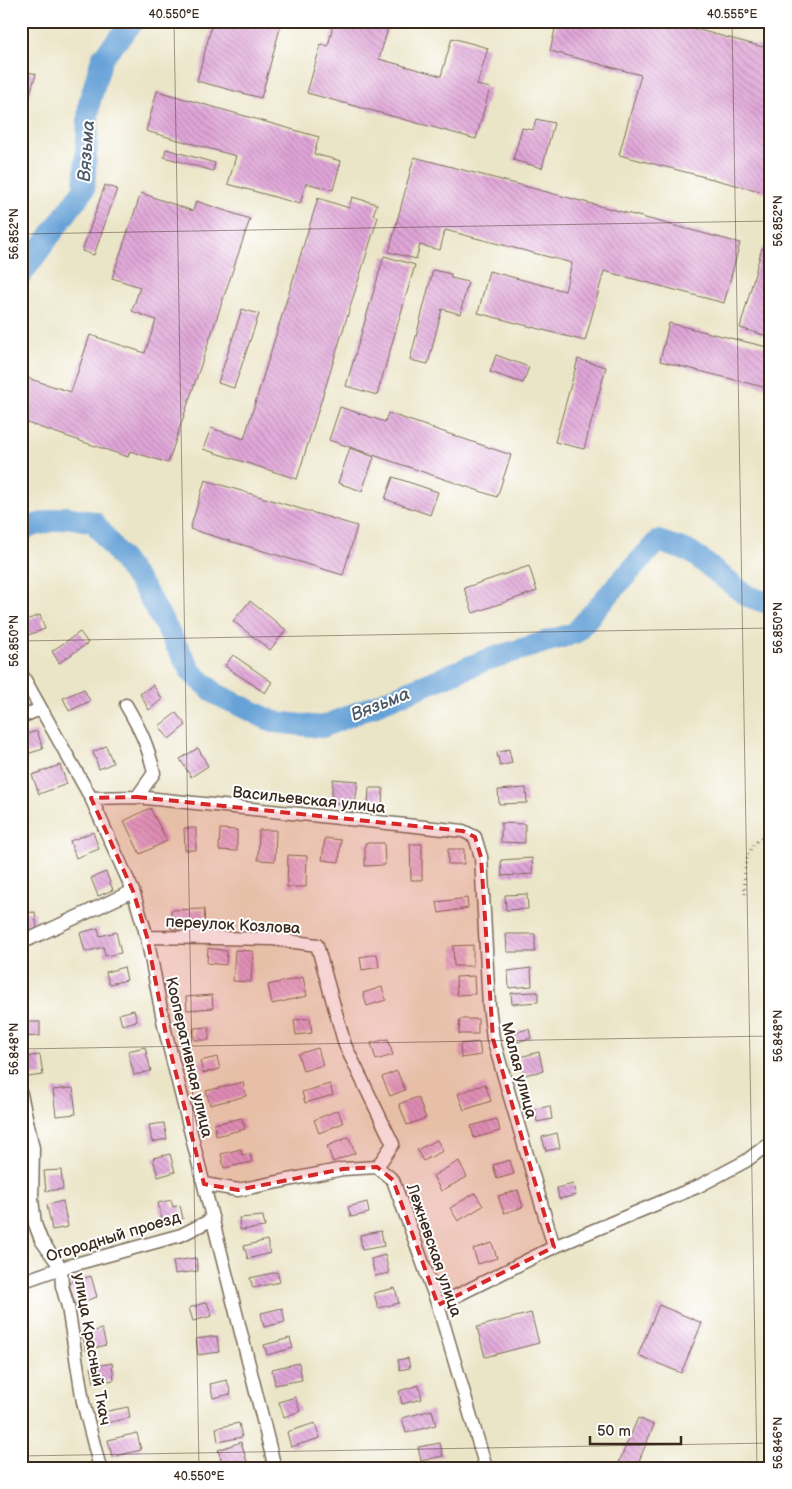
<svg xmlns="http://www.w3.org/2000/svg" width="792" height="1489" font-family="'Balsamiq Sans',sans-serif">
<defs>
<pattern id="building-back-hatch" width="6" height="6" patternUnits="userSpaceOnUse" patternTransform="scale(1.25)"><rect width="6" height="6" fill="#e0a5d8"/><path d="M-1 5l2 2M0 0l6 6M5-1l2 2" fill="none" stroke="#b787af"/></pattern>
</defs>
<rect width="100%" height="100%" fill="#fff"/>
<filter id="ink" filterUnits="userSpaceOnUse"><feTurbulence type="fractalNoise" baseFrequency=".02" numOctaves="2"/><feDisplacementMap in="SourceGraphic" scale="10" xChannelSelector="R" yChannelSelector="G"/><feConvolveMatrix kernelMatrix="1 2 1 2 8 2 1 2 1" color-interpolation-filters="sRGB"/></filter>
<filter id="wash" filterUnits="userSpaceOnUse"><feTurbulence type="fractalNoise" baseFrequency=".0096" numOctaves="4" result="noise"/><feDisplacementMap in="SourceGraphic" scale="20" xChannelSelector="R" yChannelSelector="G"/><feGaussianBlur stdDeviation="1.12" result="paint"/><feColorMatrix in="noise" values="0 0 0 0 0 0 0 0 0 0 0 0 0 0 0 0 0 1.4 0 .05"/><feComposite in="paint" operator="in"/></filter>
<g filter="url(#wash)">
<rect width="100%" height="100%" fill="#ebe5c7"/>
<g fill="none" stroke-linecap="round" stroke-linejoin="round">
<!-- river -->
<path stroke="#66a2d7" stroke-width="22" d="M21,275l63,-86 5,-85 13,-46 32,-37
M21,529l45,-12 28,5 51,68 47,83 24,21 58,28 48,5 164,-67 89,-27 42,-48 41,-44 33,11 56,44 24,8"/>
</g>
<g id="blocks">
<!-- building -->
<path fill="url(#building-back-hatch)" d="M213,21h69l-21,77 -64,-17z
M334,21h42l13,4 -10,34 62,17 11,-38 36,10 -11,37 13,3 -14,51 -169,-46 14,-49 7,2z
M557,21h108l106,28v145l-152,-39 22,-80 -91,-24z
M21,70l15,4 -12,39 -3,-1z
M157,91l162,46 -5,17 27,7 -8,29 -27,-7 -6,21 -72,-20 8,-28 -90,-25z
M536,119l18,4 -12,45 -29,-8 9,-32 11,2z
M166,149l49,14 -2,8 -49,-14z
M414,157l326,86 -16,60 -120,-32 -19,70 -107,-28 11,-42 76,20 7,-28 -127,-33 -5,20 -20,-5 -4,14 -27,-7z
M105,185l12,4 -23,66 -12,-4z
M141,193l52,18 3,-10 54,18 -82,244 -38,-12 -2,6 -107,-36v-45l50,16 19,-57 55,18 11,-33 -24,-9 8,-24 -28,-9z
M352,197l25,7 -4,11 5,2 -81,262 -94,-30 8,-21 33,11 74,-241 31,10z
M762,248l9,3v86l-31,-9z
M384,256l31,9 -38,130 -31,-9z
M433,270l18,4v4l17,4 -8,32 -18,-5 -14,55 -18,-4z
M242,309l17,5 -25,74 -16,-5z
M669,323l102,25v41l-111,-28z
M496,355l33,12 -6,16 -33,-11z
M578,359l28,8 -22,82 -29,-7z
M340,407l45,15 3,-9 123,42 -14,42 -168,-57z
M350,448l24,9 -12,34 -24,-8z
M393,477l45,15 -8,23 -45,-16z
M205,480l152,46 -14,49 -153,-46z
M529,566l8,25 -64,22 -9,-25z
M250,601l36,29 -16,20 -37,-29z
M40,615l5,14 -17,6 -5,-14z
M80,632l8,11 -29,20 -7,-12z
M233,655l39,27 -7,11 -40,-27z
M153,685l9,14 -13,11 -9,-16z
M84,689l6,12 -21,10 -6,-13z
M176,713l10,12 -17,14 -10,-13z
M37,731l6,18 -16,5 -6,-18z
M106,746l7,17 -14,6 -6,-17z
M198,748l10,18 -17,11 -11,-18z
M509,749l3,14 -12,3 -3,-13z
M60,765l7,19 -28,10 -7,-19z
M333,779l25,2 -3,24 -24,-3z
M369,788h14l-1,18 -14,-1z
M526,788l1,15 -28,1 -1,-14z
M150,808l17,33 -27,13 -16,-33z
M501,823l24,1v19l-24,-1z
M184,828h12v22h-11z
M220,829l17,1v21l-18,-1z
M259,830h17l-1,31 -17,-1z
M93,832l6,17 -23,9 -6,-17z
M325,838l16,2 -2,22 -17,-2z
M365,843h19l1,22 -20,1z
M410,844h12v36h-11z
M448,849h16v15h-16z
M288,855l19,1 -1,31h-19z
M532,858l1,16 -31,2 -1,-16z
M106,872l7,18 -15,6 -7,-18z
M527,894l1,15 -22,1 -1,-15z
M467,898l1,10 -29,5 -2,-11z
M204,909l1,19 -34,1v-19z
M35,912l2,18 -16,1v-18z
M98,928l2,8 16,-4 5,21 -16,3 -2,-9 -18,5 -5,-19z
M506,934h29v18h-28z
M473,945v21h-19l-1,-20z
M208,948l19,3 -1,14 -19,-2z
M235,950l18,1 -2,31 -18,-1z
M377,954l2,13 -17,3 -2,-13z
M124,967l3,13 -18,4 -3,-12z
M531,968l1,18 -23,2 -1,-17z
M474,976l1,18 -18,1 -1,-18z
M303,977l4,19 -35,8 -4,-19z
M382,987l4,13 -19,6 -4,-13z
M538,992v10l-26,2 -1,-11z
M212,995l1,13 -26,2 -1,-13z
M134,1010l3,11 -15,4 -3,-11z
M310,1018l2,15 -16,2 -2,-15z
M460,1019h18v15h-19z
M21,1022h19v14l-19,1z
M209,1027v13h-15v-12z
M529,1029l2,9 -14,4 -2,-10z
M388,1039l5,16 -17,5 -5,-17z
M479,1042l2,13 -20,3 -1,-14z
M145,1047l6,24 -17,4 -6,-24z
M318,1048l5,17 -20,6 -5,-17z
M539,1052l4,19 -19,4 -4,-18z
M40,1055l3,20 -16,2 -2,-20z
M217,1057l3,12 -17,4 -3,-12z
M397,1071l8,19 -15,6 -8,-19z
M243,1082l3,14 -36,9 -4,-14z
M330,1084l3,11 -28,8 -3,-11z
M485,1084l6,17 -27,9 -6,-16z
M73,1088l3,26 -20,2 -3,-26z
M418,1097l8,21 -19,7 -8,-21z
M550,1106l2,13 -15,3 -2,-13z
M338,1110l5,13 -24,10 -5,-13z
M242,1118l3,11 -29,7 -2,-12z
M497,1119l3,12 -26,7 -3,-12z
M164,1123l3,16 -15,3 -3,-17z
M557,1133l3,15 -14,3 -4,-14z
M349,1137l6,16 -22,9 -6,-16z
M437,1140l6,11 -20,10 -6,-11z
M241,1149l1,6 8,-2 2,9 -28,6 -3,-14z
M170,1154l5,18 -17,5 -5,-19z
M510,1160l4,14 -17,5 -4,-14z
M459,1161l8,16 -26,14 -8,-15z
M61,1170l2,19 -17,2 -2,-20z
M573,1184l3,11 -17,4 -2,-11z
M518,1190l5,17 -19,6 -6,-17z
M475,1193l8,13 -25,15 -8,-13z
M171,1200l2,7 7,-2 3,14 -20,4 -5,-20z
M63,1201l5,26 -16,3 -5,-25z
M367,1202l2,11 -18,4 -3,-10z
M263,1216l2,11 -25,3 -1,-12z
M381,1231l3,15 -22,4 -2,-15z
M267,1240l3,13 -22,6 -4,-13z
M492,1243l5,15 -19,6 -5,-15z
M385,1255l4,18 -14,3 -4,-17z
M196,1258l2,13 -23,3 -2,-13z
M277,1272l3,10 -27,6 -3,-10z
M91,1276l6,21 -22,7 -6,-21z
M395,1288l4,15 -21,5 -4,-15z
M207,1302l5,14 -19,5 -4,-13z
M659,1305l43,18 -21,50 -43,-18z
M282,1308l3,14 -21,5 -3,-14z
M531,1313l8,30 -54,14 -8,-30z
M102,1329l4,16 -20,5 -4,-16z
M217,1336l2,16 -21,3 -2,-16z
M290,1338l3,10 -26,7 -3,-10z
M408,1358l2,10 -10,2 -2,-10z
M112,1363l2,17 -20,3 -3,-16z
M299,1363l3,17 -27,5 -3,-16z
M227,1380l4,14 -18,4 -3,-14z
M419,1385l3,14 -20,5 -3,-13z
M295,1397l5,14 -16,6 -5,-15z
M128,1407l2,11 -24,5 -3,-11z
M432,1410l4,15 -30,8 -4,-15z
M638,1418l16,7 -18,43h-5l-12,-6z
M239,1423l3,14 -24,5 -2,-14z
M315,1423l5,15 -29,9 -4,-15z
M137,1433l4,17 -29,7 -4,-17z
M241,1442l7,23 -8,3h-16l-6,-18z
M440,1443l3,13 -22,5 -3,-14z"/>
</g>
</g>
<g filter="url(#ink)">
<use href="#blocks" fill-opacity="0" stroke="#796b59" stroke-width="1"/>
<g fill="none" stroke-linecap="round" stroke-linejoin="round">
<!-- minor casing -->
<g stroke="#796b59" stroke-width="15">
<path id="minor" d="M21,673l70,125 42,93 14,46 18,93 110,438
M126,705c14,24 22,40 28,68l-17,24
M21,717l19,-8
M91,798l46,-1 326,34 12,6 6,20 8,149 4,33 61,208
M147,937l126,2 44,6 28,100 48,99 -16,23
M21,943l112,-52
M21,1094l12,54 -1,51 3,25 6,16 20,28 1,18 6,21 15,95 17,66
M377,1167l16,13 45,125 48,163
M204,1184l34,6 105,-21 34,-2
M21,1282l40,-14 120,-33 32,-16
M438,1305l116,-58 145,-61 47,-25 25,-19"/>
</g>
<!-- path -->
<path stroke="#796b59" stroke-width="2.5" stroke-dasharray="1 4" stroke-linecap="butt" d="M745,894c-2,-24 -1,-52 26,-61"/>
<!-- minor -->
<use href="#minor" stroke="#fff" stroke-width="12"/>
</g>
</g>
<!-- marked area -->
<path fill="#d62828" fill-opacity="0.2" stroke="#d62828" stroke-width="4" stroke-dasharray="10 6" stroke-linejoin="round" d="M137,797l326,34 12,6 6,20 12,182 61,208 -116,58 -45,-125 -16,-13 -34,2 -105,21 -34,-6 -39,-154 -18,-93 -14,-46 -42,-93z"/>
<!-- ticks -->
<path fill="none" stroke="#3b2a1e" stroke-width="1" stroke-opacity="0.45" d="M174,21l25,1447M732,21l25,1447M21,234l750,-13M21,641l750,-13M21,1049l750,-13M21,1456l750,-13"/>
<g text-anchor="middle" stroke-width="4" stroke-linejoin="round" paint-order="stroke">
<!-- street labels -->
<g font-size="16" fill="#3b2a1e" stroke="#fff">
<text transform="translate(309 799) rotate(6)" y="6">Васильевская улица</text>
<text transform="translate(233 924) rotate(3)" y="6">переулок Козлова</text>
<text transform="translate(190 1057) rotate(77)" y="6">Кооперативная улица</text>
<text transform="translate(520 1070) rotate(75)" y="6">Малая улица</text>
<text transform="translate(113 1236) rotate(-17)" y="6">Огородный проезд</text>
<text transform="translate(435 1250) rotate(71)" y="6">Лежневская улица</text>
<text transform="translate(93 1349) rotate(80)" y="6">улица Красный Ткач</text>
</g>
<!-- water labels -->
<g font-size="18" font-style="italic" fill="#4c5a68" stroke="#fff">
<text transform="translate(86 151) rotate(-86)" y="6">Вязьма</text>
<text transform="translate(380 704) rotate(-22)" y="6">Вязьма</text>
</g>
</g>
<!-- margin -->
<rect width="792" height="1489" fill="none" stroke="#fff" stroke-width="55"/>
<!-- scale -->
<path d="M590 1436v8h91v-8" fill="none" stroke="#3b2a1e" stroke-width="2.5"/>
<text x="597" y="1436" font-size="15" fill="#3b2a1e" stroke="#ffffff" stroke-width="4" paint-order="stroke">50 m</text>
<rect x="28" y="28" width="736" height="1434" fill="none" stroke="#3b2a1e" stroke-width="2"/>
<g font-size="12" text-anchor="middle" fill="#3b2a1e">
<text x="174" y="18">40.550°E</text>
<text x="732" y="18">40.555°E</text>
<text transform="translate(778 221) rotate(-90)" y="4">56.852°N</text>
<text transform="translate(14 234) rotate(-90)" y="4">56.852°N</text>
<text transform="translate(778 628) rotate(-90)" y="4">56.850°N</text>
<text transform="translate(14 641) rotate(-90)" y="4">56.850°N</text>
<text transform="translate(778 1036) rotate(-90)" y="4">56.848°N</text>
<text transform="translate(14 1049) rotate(-90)" y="4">56.848°N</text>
<text transform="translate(778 1443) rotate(-90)" y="4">56.846°N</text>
<text x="199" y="1480">40.550°E</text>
</g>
</svg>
